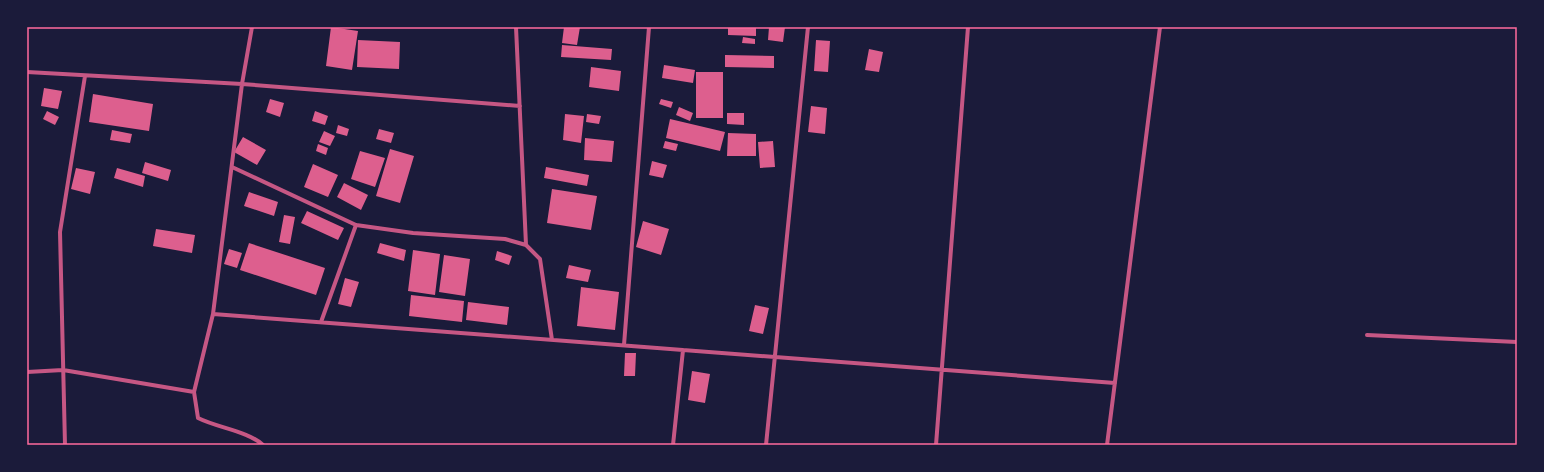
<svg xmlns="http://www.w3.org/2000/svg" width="1544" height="472" font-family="Poppins,sans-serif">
<rect width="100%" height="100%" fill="#1b1b3a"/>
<!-- building -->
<path fill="#dd5f8e" d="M331,27l27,4 -6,39 -26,-4z
M564,27h16l-3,18 -15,-2z
M728,27h28v9l-28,-1z
M769,27h16l-2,15 -15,-2z
M743,37l12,2v5l-13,-1z
M358,40l42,2 -1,27 -42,-2z
M816,40l14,1 -2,31 -14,-1z
M562,45l50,4 -1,11 -50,-3z
M869,49l14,3 -4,20 -14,-2z
M725,55l49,1v12l-49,-1z
M664,65l31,5 -2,13 -31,-5z
M591,67l30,4 -2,20 -30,-4z
M696,72h27v46h-27z
M44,88l18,3 -4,18 -17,-3z
M93,94l60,10 -4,27 -60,-9z
M270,99l14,4 -4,14 -14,-5z
M661,99l12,3 -2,6 -12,-4z
M811,106l16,2 -2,26 -17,-2z
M679,107l14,6 -3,8 -14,-6z
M47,111l12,6 -4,8 -12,-6z
M315,111l13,5 -3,9 -13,-4z
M727,113h17v12l-17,-1z
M565,114l19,2 -3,27 -18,-3z
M587,114l14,2 -2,8 -13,-2z
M670,119l55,13 -5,19 -54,-13z
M338,125l11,4 -2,7 -11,-3z
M379,129l15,4 -3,10 -15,-4z
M112,130l20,4 -2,9 -20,-3z
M324,131l11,5 -5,10 -11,-4z
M728,133l28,1v22h-29z
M243,137l23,13 -9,15 -23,-13z
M585,138l29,3 -2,21 -28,-2z
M665,141l13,3 -2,7 -13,-3z
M773,141l2,26 -15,1 -2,-26z
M318,144l10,4 -2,7 -10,-4z
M390,149l24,7 -14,47 -24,-7z
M360,151l25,7 -10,29 -24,-8z
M652,161l15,4 -4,13 -14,-3z
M145,162l26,8 -3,11 -26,-8z
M313,164l25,11 -10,22 -24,-10z
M546,167l43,8 -2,11 -43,-8z
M76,168l19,4 -5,22 -19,-5z
M117,168l28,8 -2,11 -29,-9z
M344,183l24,12 -7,15 -24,-13z
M552,189l45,7 -6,34 -44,-7z
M249,192l29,10 -4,14 -30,-10z
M307,211l37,17 -6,12 -37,-17z
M284,215l11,2 -5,27 -11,-2z
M643,221l26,8 -8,26 -25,-8z
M156,229l39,6 -3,18 -39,-7z
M249,243l76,25 -9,27 -76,-25z
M380,243l26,7 -2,11 -27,-8z
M229,249l13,4 -5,15 -13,-4z
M413,250l27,4 -5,41 -27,-4z
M497,251l15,5 -3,9 -14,-5z
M444,255l26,4 -5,37 -26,-4z
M569,265l22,5 -3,12 -22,-4z
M345,278l14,4 -8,25 -13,-3z
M581,287l38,5 -4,38 -38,-4z
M411,295l53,6 -2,21 -53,-6z
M468,302l41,5 -2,18 -41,-5z
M755,305l14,3 -6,26 -14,-3z
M625,353h11l-1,23h-11z
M692,371l18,3 -5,29 -17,-3z"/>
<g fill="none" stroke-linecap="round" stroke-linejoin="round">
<!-- minor -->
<path stroke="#c65784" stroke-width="4" d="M252,27l-10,57 -29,230 -19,78 4,26c20,10 50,13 65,27
M516,27l10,218
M27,72l215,12 278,22
M232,167l124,58 57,8 92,6 21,6 14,14 12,81
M213,314l902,69
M321,322l35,-97
M1367,335l150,7
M624,345l25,-318
M27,372l36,-2 131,22
M65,445l-5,-213 25,-156
M673,445l10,-95
M766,445l42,-418
M936,445l32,-418
M1107,445l53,-418"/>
</g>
<!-- border -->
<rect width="1544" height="472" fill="none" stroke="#1b1b3a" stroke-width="56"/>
<rect x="28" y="28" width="1488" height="416" fill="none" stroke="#ff6b9d" stroke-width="1.5"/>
</svg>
